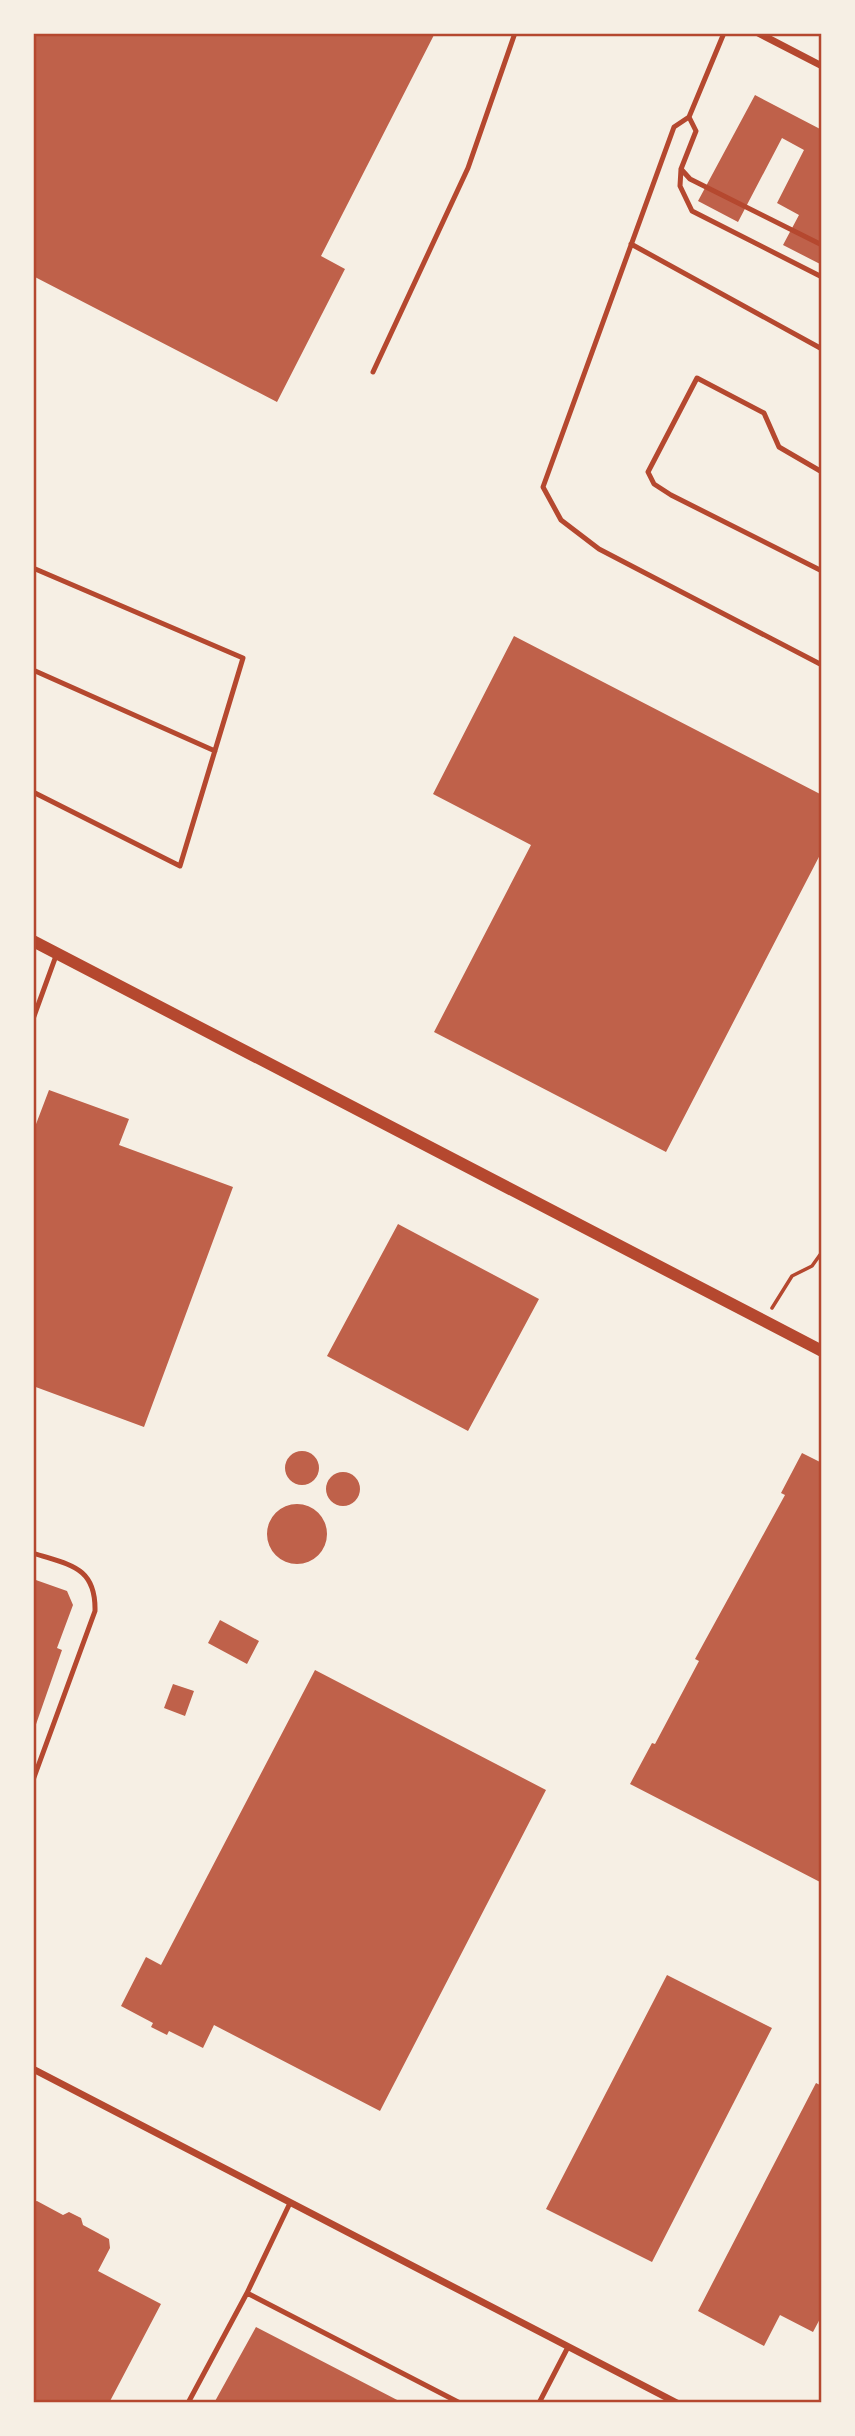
<svg xmlns="http://www.w3.org/2000/svg" width="855" height="2436" font-family="'Titillium Web',sans-serif">
<rect width="100%" height="100%" fill="#f6efe4"/>
<!-- building -->
<path fill="#bf614a" d="M33,33h402l-114,223 24,13 -68,133 -244,-126z
M755,95l67,35v135l-39,-20 16,-30 -22,-12 27,-53 -22,-12 -44,84 -40,-21z
M514,636l308,159v56l-156,301 -232,-120 97,-187 -98,-51z
M49,1090l80,29 -10,26 114,42 -89,240 -111,-41v-254z
M398,1224l141,75 -71,132 -141,-75z
M285 1468a17 17 0 1 1 34 0a17 17 0 1 1-34 0Z
M802,1453l20,10 -2,419 -190,-98 22,-41 3,1 44,-83 -4,-2 90,-164 -4,-2z
M326 1489a17 17 0 1 1 34 0a17 17 0 1 1-34 0Z
M267 1534a30 30 0 1 1 60 0a30 30 0 1 1-60 0Z
M33,1579l34,12 6,14 -16,43 5,2 -28,80z
M220,1620l39,21 -12,23 -39,-21z
M315,1670l231,120 -166,321 -166,-86 -11,23 -34,-17 -2,4 -16,-8 2,-4 -32,-17 25,-49 15,8z
M173,1684l21,7 -9,25 -21,-8z
M667,1975l105,53 -120,234 -106,-53z
M816,2083l6,3v229l-9,17 -33,-17 -16,31 -66,-35z
M37,2201l26,14 6,-3 12,6 2,7 26,14 1,9 -12,23 63,33 -52,99h-76v-201z
M256,2327l147,76h-189z"/>
<g fill="none" stroke-linecap="round" stroke-linejoin="round">
<!-- path -->
<path stroke="#b5482f" stroke-width="3.5" d="M772,1308l20,-32 20,-10 10,-14"/>
<!-- service -->
<path stroke="#b5482f" stroke-width="5" d="M724,33l-35,84 -15,10 -131,360 18,33 38,29 223,116
M689,117l7,14 -15,38 -1,17 12,25 130,66
M681,169l9,10 132,66
M631,244l191,105
M373,372l95,-204 47,-135
M822,472l-43,-25 -15,-34 -67,-35 -49,94 6,12 17,11 151,76
M33,568l210,90 -63,208 -147,-74
M33,670l182,81
M33,1019l24,-66
M33,1553c36,12 63,13 62,58l-62,169
M290,2203l-43,90 213,110
M188,2403l59,-110
M539,2403l29,-56"/>
<!-- minor -->
<path stroke="#b5482f" stroke-width="7" d="M758,33l64,33
M33,2069l644,334"/>
<!-- tertiary -->
<path stroke="#b5482f" stroke-width="12" d="M33,941l789,410"/>
</g>
<!-- border -->
<rect width="855" height="2436" fill="none" stroke="#f6efe4" stroke-width="70"/>
<rect x="35" y="35" width="785" height="2366" fill="none" stroke="#b5482f" stroke-width="2.5"/>
</svg>
